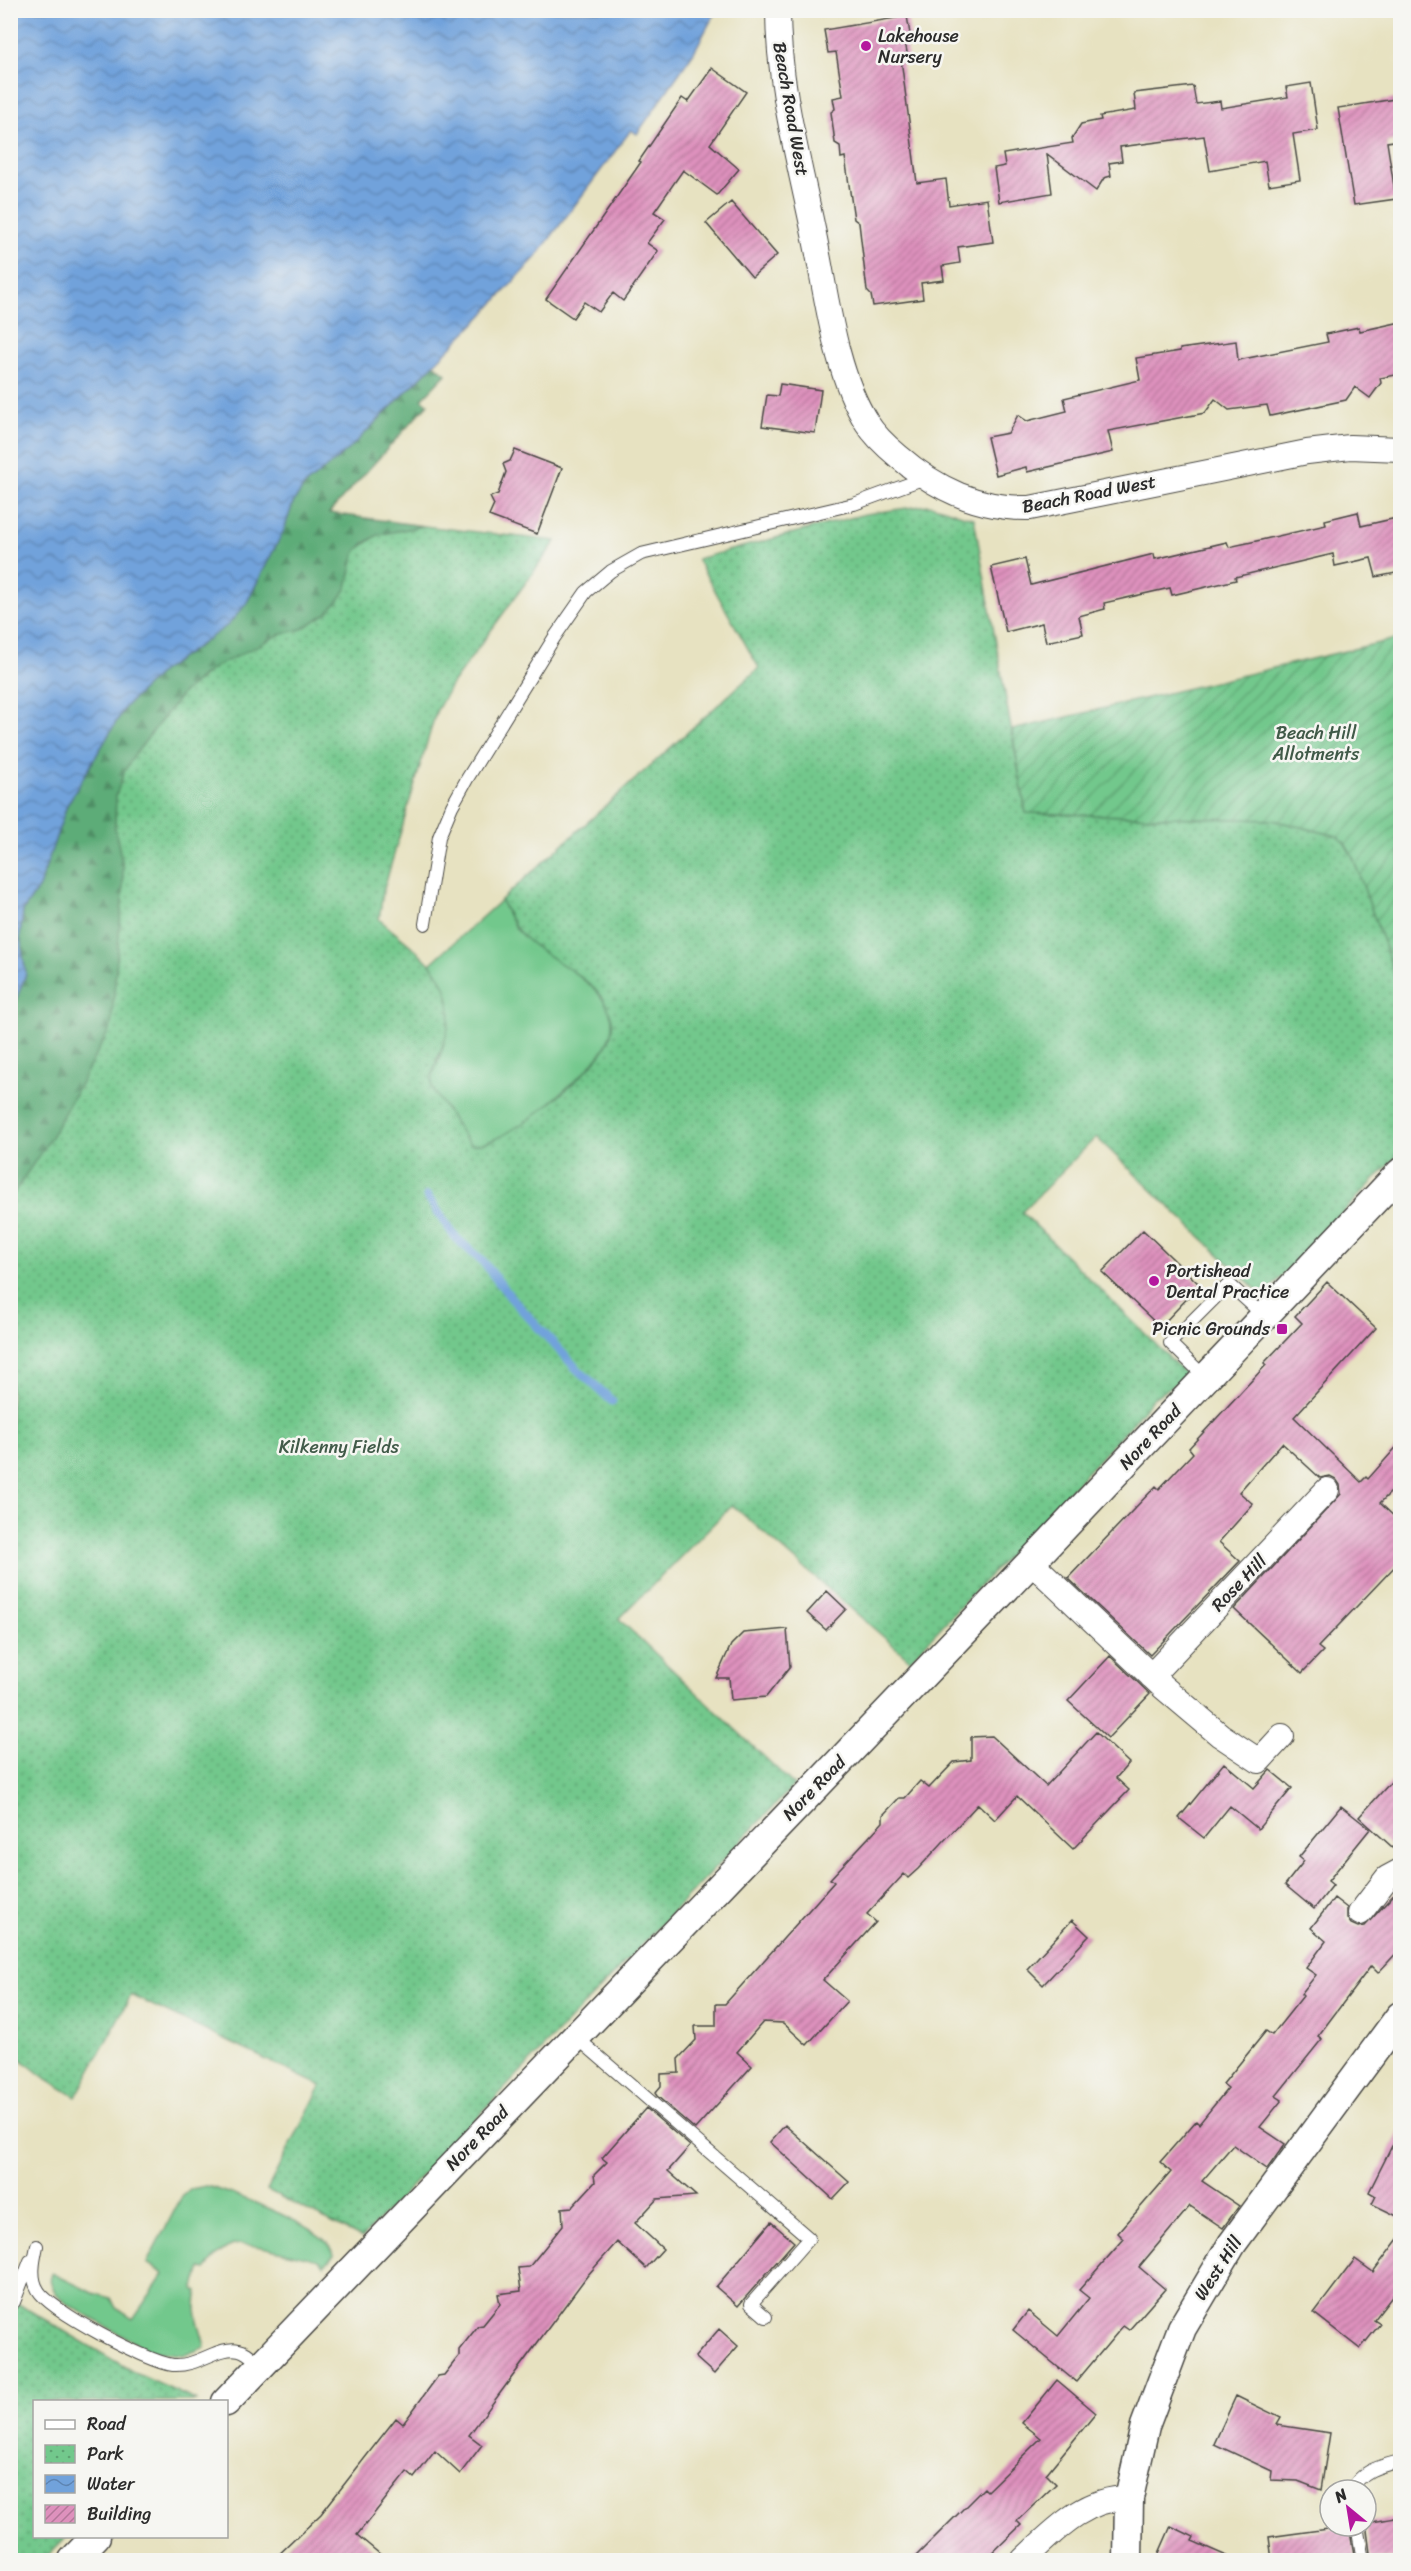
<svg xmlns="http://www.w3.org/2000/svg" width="1411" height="2571" font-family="Sriracha,sans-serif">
<defs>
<pattern id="forest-firs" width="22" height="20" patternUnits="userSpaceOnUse" patternTransform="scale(1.5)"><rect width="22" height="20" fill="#5dac78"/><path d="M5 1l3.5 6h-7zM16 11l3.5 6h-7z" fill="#4d8c63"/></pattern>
<pattern id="park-dots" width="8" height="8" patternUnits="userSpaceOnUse" patternTransform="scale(1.5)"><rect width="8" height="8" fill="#72c88c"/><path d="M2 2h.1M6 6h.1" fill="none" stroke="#5ea373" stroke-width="1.8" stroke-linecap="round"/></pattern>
<pattern id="garden-furrows" width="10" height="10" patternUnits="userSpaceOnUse" patternTransform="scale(1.5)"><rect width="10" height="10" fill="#72c88c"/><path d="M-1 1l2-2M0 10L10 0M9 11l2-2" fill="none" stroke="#5ea373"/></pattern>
<pattern id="water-waves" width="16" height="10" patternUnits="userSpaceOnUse" patternTransform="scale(1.5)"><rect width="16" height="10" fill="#71a2db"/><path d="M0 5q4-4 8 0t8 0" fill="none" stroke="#5d84b2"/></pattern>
<pattern id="building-hatch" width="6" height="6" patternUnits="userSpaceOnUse" patternTransform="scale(1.5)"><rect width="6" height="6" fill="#de91bd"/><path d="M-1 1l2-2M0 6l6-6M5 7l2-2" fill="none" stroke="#b4779a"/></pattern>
</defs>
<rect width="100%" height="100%" fill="#f6f6f2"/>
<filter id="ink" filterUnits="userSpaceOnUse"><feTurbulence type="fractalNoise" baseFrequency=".0167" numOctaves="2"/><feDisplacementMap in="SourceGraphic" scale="12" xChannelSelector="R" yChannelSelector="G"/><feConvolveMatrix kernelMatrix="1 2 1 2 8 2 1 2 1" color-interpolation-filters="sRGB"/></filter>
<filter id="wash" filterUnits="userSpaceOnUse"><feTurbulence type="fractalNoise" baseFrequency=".008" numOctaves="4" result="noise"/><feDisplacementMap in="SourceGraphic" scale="24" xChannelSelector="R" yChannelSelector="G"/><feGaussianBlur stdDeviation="1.35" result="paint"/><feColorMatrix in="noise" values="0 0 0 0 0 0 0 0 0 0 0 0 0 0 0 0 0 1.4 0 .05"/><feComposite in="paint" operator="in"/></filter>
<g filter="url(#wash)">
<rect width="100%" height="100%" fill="#e7e2c1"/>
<!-- grass -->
<path fill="#72c88c" stroke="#4e7a5c" stroke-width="1.5" d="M501,900c5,11 10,23 18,32 7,7 18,13 26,19 64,47 101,68 25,134 -27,24 -58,55 -96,60l-4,-1 -6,-7 -32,-49c-2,-13 4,-20 8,-32 12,-36 16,-61 -10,-92z
M206,2186c25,6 126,43 128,69l-10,10 -5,-5c-17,-3 -71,-19 -85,-15 -13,4 -20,14 -28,24l-5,-1 -7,22 4,2c-6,22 3,35 7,55l-20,8 -36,-4 -82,-47 -12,-12 -5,-11 2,-8 41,20 18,5 5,10 17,11 31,-45 -17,-11 34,-65 10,-9z"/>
<!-- forest -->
<path fill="url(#forest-firs)" stroke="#446c52" stroke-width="1.5" d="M434,364l12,10 -24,25 6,5 -99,109 95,13 -46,9 -15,9 -9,12 -7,32 -8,12 -12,13 -25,16 -23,6 -76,40 -21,19 -49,63 -17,39 -1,32 8,38v25l-12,136 -61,112 -39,58 -1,-184 16,-39 -6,-37 3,-26 16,-24 28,-82 58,-98 36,-35 41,-28 44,-40 38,-74 9,-27 11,-17 44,-36z"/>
<!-- park -->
<path fill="url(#park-dots)" stroke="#4e7a5c" stroke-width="1.5" d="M928,505c16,2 29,10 46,13l52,295 247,7 64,16 7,5 9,16 47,133v163l-137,143 -167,-159 -74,75 166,164 -35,22 -23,28 -220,234 -178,-155 -113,114 175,166 -432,453 -95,-48 54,-104 -190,-91 -55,102 -34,-21 -31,-25v-854l39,-58 61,-112 12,-136v-25l-8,-38 1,-32 8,-24 9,-15 49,-63 33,-27 64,-32 23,-6 25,-16 12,-13 8,-12 7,-32 3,-6 21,-15 46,-9 132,15 -104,143 -16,28 -53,180 -4,27c40,36 86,58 66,120 -5,16 -15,33 -13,49l32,49 6,7c29,8 120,-70 135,-96 6,-10 10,-23 5,-35 -15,-40 -64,-51 -91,-81 -8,-9 -13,-21 -18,-32l258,-232 -62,-109 168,-45z
M10,2299l125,74 62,28 -163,1v134l32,1 -23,23h-32z"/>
<!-- garden -->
<path fill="url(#garden-furrows)" stroke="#4e7a5c" stroke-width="1.5" d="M1400,638v352l-47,-133 -9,-15 -7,-6 -64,-16 -247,-7 -14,-83z"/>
<!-- water -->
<path fill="url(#water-waves)" stroke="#4e6683" stroke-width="1.5" d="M11,10l705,1 -22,41 -57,82 -6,-4 -95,127 -55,60 -133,133 -44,36 -11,17 -9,27 -38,74 -18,21 -67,47 -36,35 -58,98 -28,82 -16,24 -3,26 6,37 -15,39z"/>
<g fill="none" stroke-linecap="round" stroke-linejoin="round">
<!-- stream -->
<path stroke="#71a2db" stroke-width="9" d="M427,1196l28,41 29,26 28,36 64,69 36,33"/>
</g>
<g id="blocks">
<!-- building -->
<path fill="url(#building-hatch)" d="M907,16l4,24 -6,1 3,17 -7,1 16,124 29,-4 3,26 38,-6 6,43 -35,5 2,16 -18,3 2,14 -23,3 2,16 -50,7 -2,-11 -4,-4 -8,-68 -5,-4 -9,-62 -4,1 -1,-12 -5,-3 -4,-31 4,-3 -2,-11 10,-2 -7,-44 -8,1 -4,-23z
M712,68l34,24 -36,52 29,25 -22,26 -34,-25 -29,42 11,7 -18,24 11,8 -35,50 -10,-8 -14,19 -15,-10 -11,16 -27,-19 95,-137 -2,-1 43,-63 6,4z
M1311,83l7,47 -25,4 7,46 -31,5 -4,-24 -55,10 -6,-35 -84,11 2,14 -13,2 2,13 -7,2 -8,13 -49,-37 5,39 -53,9 -5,-34 11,-2 -2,-12 70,-11 -1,-5 9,-14 20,-4 -1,-4 36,-6 -2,-17 59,-7 3,18 24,-3 1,7 67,-11 -2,-10z
M1401,98v42l-14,2 9,57 -42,6 -16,-97z
M731,202l46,53 -25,22 -46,-54z
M1401,322v52l-21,4 1,5 -11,15 -15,-11 -9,13 -76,16 -3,-11 -38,5 -14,-11 -10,14 -97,18 5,21 -86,20 -1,-5 -30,8 -9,-38 21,-4 10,-18 9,6 40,-10 -3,-13 76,-18 -4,-22 44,-7v-2l56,-8 2,19 90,-18 -2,-8 33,-7 1,4z
M780,384l41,6 -6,43 -53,-7 5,-31 11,1z
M515,450l47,18 -25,66 -48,-18 5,-11 -4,-8 8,-3 8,-22 -3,-8 7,-3z
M1358,512l3,14 40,-9v55l-25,5 -5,-19 -36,8 -2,-12 -98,23 1,3 -64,15 -2,-7 -66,15 1,6 -26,7 4,18 -37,8 -4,-19 -36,9 -15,-65 34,-8 6,26 123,-31 1,5 72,-17 2,5 32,-7 65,-15 -1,-5z
M1143,1230l57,55 -40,42 -58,-55z
M1327,1282l49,46 -82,89 67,65 5,-5 2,2 33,-37v40l-21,21 21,20v37l-83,87 5,4 -21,22 -68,-64 107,-115 -1,-9 -4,-6 -6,-3 -10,2 -38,-35 -43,49 14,12 -34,38 21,19 -90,94 -82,-77 88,-92 3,3 34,-36 -4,-5 77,-83 -2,-2 38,-40 -7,-7z
M827,1591l19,18 -20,21 -19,-17z
M787,1629l3,38 -24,30 -35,3 -2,-22h-13l15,-33 12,-12z
M1110,1656l40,38 -42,44 -40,-37z
M1096,1732l33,31 -13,15 13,12 -56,59 -56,-53 -22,24 -17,-16 -60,65 -10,9 -4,-4 -37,40 9,8 -53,58 24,21 -40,44 -24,-22 -20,-1 -26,30 15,14 -57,63 -38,-33 -2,-3 6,-7v-12l18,-1 -1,-14 18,-19 -1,-14h21v-22h9l109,-122 -4,-3 53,-57v-7l16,-17h6l15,-17 9,7 25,-26 17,-2v-23l21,-1 54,50z
M1224,1763l30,25 16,-18 22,18 -34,41 -28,-23 -26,32 -25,-20z
M1401,1771v84l-42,-38z
M1341,1806l29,23 -42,52 5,4 -19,24 -29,-24 19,-24 -5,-4z
M1401,1887v61l-23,25 -7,-7 -53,70 4,3 -46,57 6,4 -22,27 25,17 -18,25 -34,-24 -31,36 37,25 -16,22 -33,-22 -51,61 26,22 -36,41 -6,-4 -47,56 -63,-52 15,-19 30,25 31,-38 -10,-8 45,-51 -6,-6 53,-61 -11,-10 36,-41 3,3 29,-36 -5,-4 43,-53 6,4 31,-39 -2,-2 15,-19 -10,-7 20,-27 -15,-13 23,-30 13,10v10l4,6 7,3 7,-1z
M1072,1920l17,16 -46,49 -16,-16z
M646,2108l44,38 -22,25 28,25 -39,3 -22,24 28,26 -17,19 -29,-26 -30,34 -118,159 13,10 -22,29 -25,-23 -21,27 -7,-6 -50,63 30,25h-114l48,-46 75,-96 7,6 35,-48 6,-1 15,-19v-6l19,-24 5,-1 17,-21 -2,-10 23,-3 -3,-23 11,-1 34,-42 -1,-17 10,-1 23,-25 -1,-7 13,-13 -5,-4z
M785,2125l64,57 -16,17 -63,-57z
M1401,2128v90l-29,-14 4,-8 -7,-4z
M771,2222l23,20 -56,64 -22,-19z
M1401,2235v50l-27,35 6,4 -20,25 -46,-36 41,-54 18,13z
M719,2329l19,17 -24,28 -19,-17z
M1057,2380l39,33 -50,61 10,10 -39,37 4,4 -36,35h-73l72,-72 3,3 54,-53 -19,-15z
M1236,2396l45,22 -4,7 53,8 -9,57 -23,-9 -27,-1 1,-9 -58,-27z
M1401,2517v41l-30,2 -5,-37z
M1171,2526l23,11 -2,4 44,19h-80z
M1349,2526l6,34h-83l-3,-23z"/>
</g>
</g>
<g filter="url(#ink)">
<use href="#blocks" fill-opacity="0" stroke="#474642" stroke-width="1.5"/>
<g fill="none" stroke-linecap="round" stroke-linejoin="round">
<!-- service casing -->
<g stroke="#474642" stroke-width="14">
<path id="service" d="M425,924l14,-87 13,-31 15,-27 87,-141 32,-46 25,-21 30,-17 213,-50 71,-26
M1206,1378l-36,-35 59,-59 35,32
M576,2037l233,201 -58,66 15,13
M37,2246c-3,14 -7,31 1,44 12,21 110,72 135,75 25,2 46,-20 66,-15 8,1 15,10 22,15
M14,2302l16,-41
M1352,2490c9,-20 29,-24 48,-29
M1357,2526l6,34"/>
</g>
<!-- minor casing -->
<g stroke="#474642" stroke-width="26">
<path id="minor" d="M778,10c0,78 22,154 37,229 12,58 20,134 52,184 8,13 19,23 31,33 38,33 80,53 132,52l277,-56 43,-5 50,2
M1031,1562l132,125 57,48 39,26 23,-25
M1151,1676l176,-186
M1360,1913l27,-35 13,-7
M1023,2560c30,-28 62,-63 106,-62"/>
</g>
<!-- tertiary casing -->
<g stroke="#474642" stroke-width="31">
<path id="tertiary" d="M226,2402l805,-840 369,-389
M73,2560l23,-24
M1128,2560l1,-62 16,-72 37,-98 50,-84 168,-228"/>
</g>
<!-- service -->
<use href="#service" stroke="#fff" stroke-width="12"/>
<!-- minor -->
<use href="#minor" stroke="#fff" stroke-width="24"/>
<!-- tertiary -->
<use href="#tertiary" stroke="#fff" stroke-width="28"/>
</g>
</g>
<!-- markers -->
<g fill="#b5179e" stroke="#f6f6f2" stroke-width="2">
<circle cx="866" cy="46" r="6"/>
<circle cx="1154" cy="1281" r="6"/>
<rect x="1276" y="1323" width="12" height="12" rx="3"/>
</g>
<g text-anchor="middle" stroke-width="5" stroke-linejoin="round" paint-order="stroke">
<!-- poi labels -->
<g font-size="18" fill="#2b2b2b" stroke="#f6f6f2" text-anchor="start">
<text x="878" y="42">Lakehouse<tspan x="878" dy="21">Nursery</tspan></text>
<text x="1166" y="1277">Portishead<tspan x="1166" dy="21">Dental Practice</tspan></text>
<text x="1270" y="1335" text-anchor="end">Picnic Grounds</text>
</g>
<!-- street labels -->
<g font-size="18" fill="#2b2b2b" stroke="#f6f6f2">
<text transform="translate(791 109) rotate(80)" y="6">Beach Road West</text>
<text transform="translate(1089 494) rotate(-11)" y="6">Beach Road West</text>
<text transform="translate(1150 1437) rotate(-47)" y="6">Nore Road</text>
<text transform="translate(1239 1583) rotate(-46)" y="6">Rose Hill</text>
<text transform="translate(814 1788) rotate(-46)" y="6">Nore Road</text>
<text transform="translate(477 2138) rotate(-46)" y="6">Nore Road</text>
<text transform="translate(1218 2268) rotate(-57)" y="6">West Hill</text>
</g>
<!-- park labels -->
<g font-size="18" fill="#405a48" stroke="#f6f6f2">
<text x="1316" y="739">Beach Hill<tspan x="1316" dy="21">Allotments</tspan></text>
<text x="339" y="1453">Kilkenny Fields</text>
</g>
</g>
<!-- margin -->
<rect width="1411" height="2571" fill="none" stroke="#f6f6f2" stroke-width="36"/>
<!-- legend -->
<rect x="33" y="2400" width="195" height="138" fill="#f6f6f2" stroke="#a5a5a2" stroke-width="1.5"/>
<rect x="45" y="2420" width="30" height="9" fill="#ffffff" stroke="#a5a5a2" stroke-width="1.5"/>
<text x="87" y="2430" font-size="18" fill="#2b2b2b">Road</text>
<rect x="45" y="2445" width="30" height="18" fill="url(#park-dots)" stroke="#a5a5a2" stroke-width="1.5"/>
<text x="87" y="2460" font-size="18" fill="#2b2b2b">Park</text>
<rect x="45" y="2475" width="30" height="18" fill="url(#water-waves)" stroke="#a5a5a2" stroke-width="1.5"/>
<text x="87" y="2490" font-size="18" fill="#2b2b2b">Water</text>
<rect x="45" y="2505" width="30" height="18" fill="url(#building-hatch)" stroke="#a5a5a2" stroke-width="1.5"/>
<text x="87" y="2520" font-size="18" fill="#2b2b2b">Building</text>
<!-- north arrow -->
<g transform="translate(1348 2508) rotate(330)"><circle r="28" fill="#f6f6f2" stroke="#a5a5a2" stroke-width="1.5"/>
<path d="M0-4.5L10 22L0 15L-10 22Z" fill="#b5179e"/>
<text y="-9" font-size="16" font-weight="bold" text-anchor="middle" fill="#2b2b2b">N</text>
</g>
</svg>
